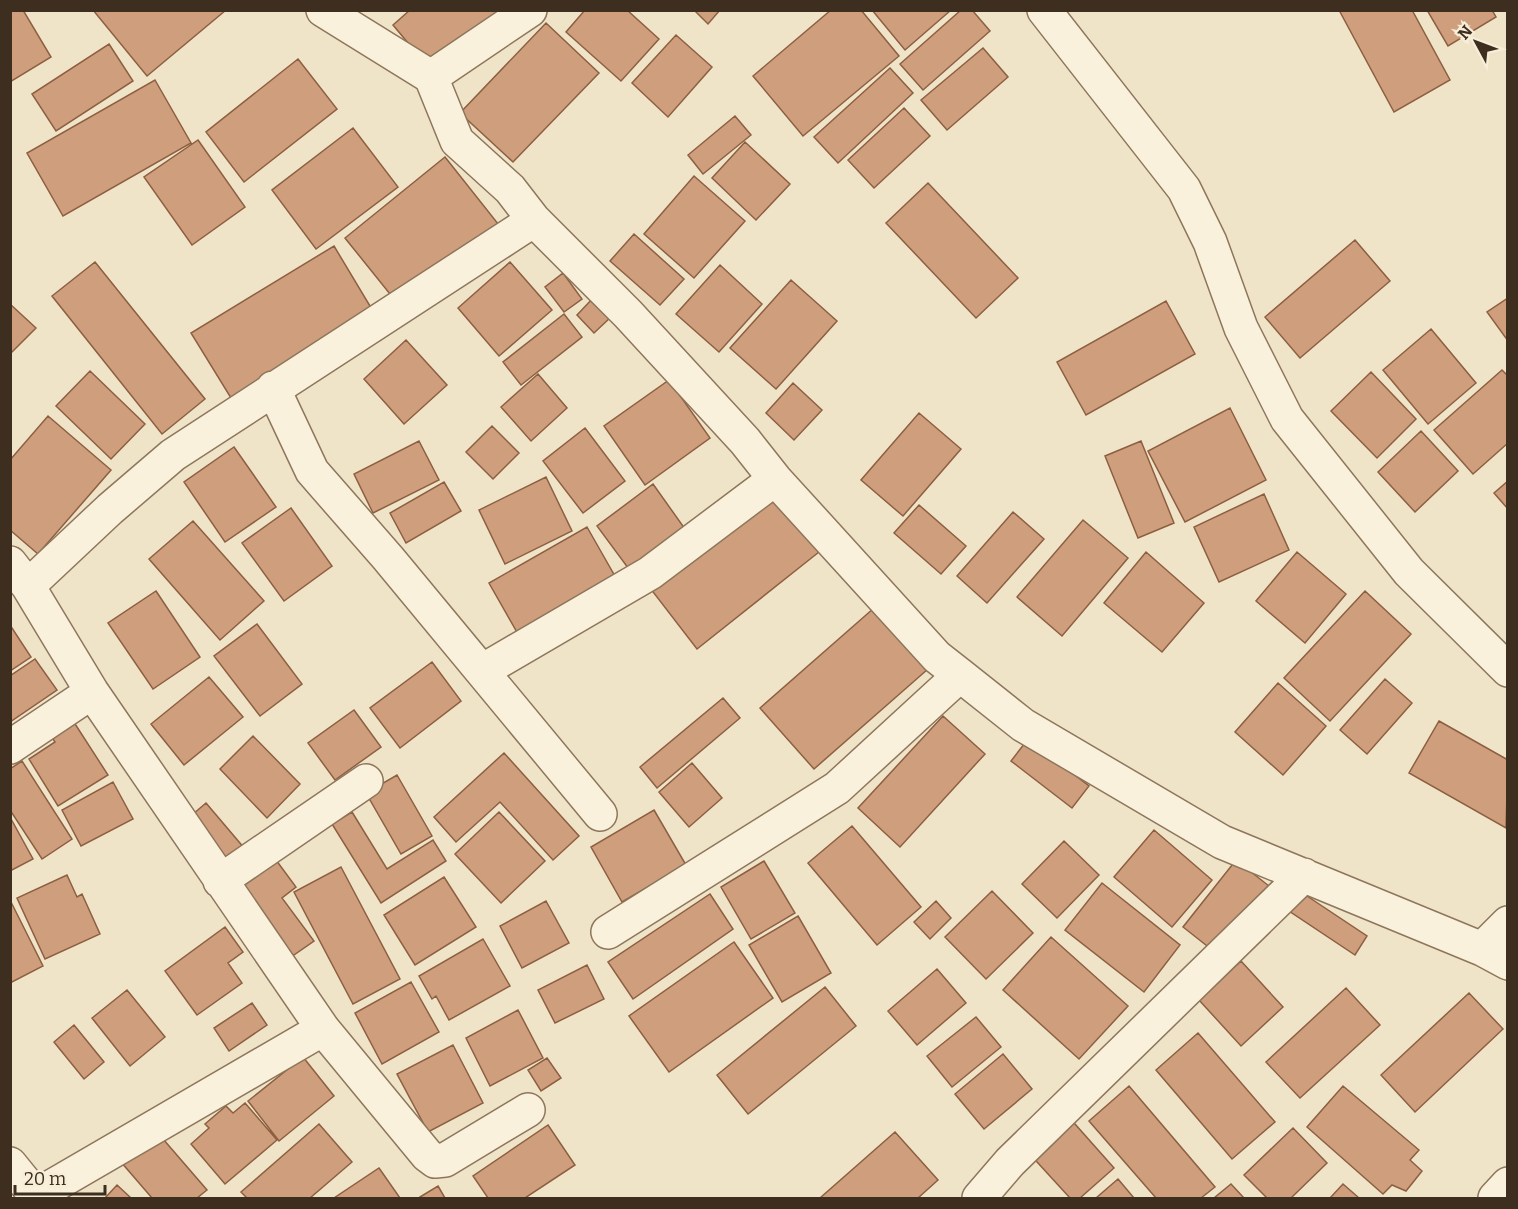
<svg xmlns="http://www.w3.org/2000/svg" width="1518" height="1209" font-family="Bitter,serif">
<rect width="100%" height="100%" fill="#f0e4c8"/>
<!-- building -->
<path fill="#cf9f7d" stroke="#8d5f41" stroke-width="1.5" d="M10,10h13l28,47 -41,25z
M93,10h133l-79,66z
M410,10h100l-76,64 -41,-49z
M585,10h42l32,29 -38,42 -55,-49z
M694,10h26l-12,14z
M831,10h30l38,46 -96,80 -50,-60z
M872,10h79l-46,40z
M961,10h11l18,21 -67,59 -23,-26z
M1339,10h73l38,70 -56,32z
M1427,10h65l4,7 -48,29z
M546,23l53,50 -86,89 -53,-49z
M676,35l36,32 -44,50 -36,-34z
M109,44l24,37 -77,50 -24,-37z
M983,48l25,29 -61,53 -26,-30z
M298,59l39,50 -93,73 -38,-50z
M890,68l23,25 -75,70 -24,-26z
M155,80l36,63 -128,73 -36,-63z
M904,108l26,28 -56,52 -26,-28z
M735,116l16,19 -48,39 -15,-19z
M353,128l45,59 -82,62 -44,-59z
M198,140l47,67 -53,38 -48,-68z
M745,142l45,42 -34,36 -44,-42z
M445,157l54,68 -101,79 -53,-66z
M694,176l51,45 -51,57 -50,-44z
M928,183l90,95 -42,40 -90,-95z
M634,234l50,45 -24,26 -50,-44z
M1355,240l35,41 -90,77 -35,-41z
M334,246l39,65 -142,87 -40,-65z
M95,262l110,137 -43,35 -110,-138z
M510,262l42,48 -53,46 -41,-48z
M720,265l42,39 -43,48 -43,-38z
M563,273l19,26 -18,13 -19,-25z
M791,280l46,41 -61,68 -46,-41z
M594,297l18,19 -18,17 -17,-18z
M1508,298v43l-21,-29z
M1166,301l29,53 -109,61 -29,-53z
M10,304l26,24 -26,26z
M564,314l18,23 -61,48 -18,-23z
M1431,329l45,54 -48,41 -45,-54z
M406,340l41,45 -43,39 -40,-45z
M1502,370l6,6v67l-35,31 -39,-44z
M90,371l55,53 -34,35 -55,-53z
M1371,372l45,47 -39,39 -46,-47z
M538,374l29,34 -36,33 -30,-34z
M669,380l41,58 -65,47 -41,-59z
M793,383l29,27 -28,30 -28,-27z
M1230,408l36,72 -81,42 -37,-71z
M919,413l42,36 -58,67 -42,-36z
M48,416l63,54 -73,84 -28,-24v-70z
M492,426l27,27 -26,26 -27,-27z
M585,428l40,53 -42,32 -40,-52z
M1421,431l37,40 -43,41 -37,-40z
M419,441l20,39 -66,33 -19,-39z
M1141,441l33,82 -36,15 -33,-82z
M234,447l42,60 -51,35 -41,-60z
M546,477l26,54 -67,33 -26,-54z
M1508,481v28l-14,-16z
M444,482l17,29 -55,32 -16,-30z
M653,484l37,52 -56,40 -37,-50z
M771,492l48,60 -122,97 -47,-61z
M1264,494l25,56 -70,32 -25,-55z
M919,505l47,41 -25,28 -47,-41z
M291,508l41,58 -48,35 -42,-58z
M1013,512l31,27 -57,64 -30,-27z
M1083,520l45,38 -66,78 -45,-39z
M193,521l71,80 -44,39 -71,-81z
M587,527l29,51 -98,56 -29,-51z
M1146,552l58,51 -42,49 -58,-49z
M1297,552l49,42 -41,49 -49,-42z
M156,591l44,66 -47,32 -45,-66z
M1365,591l46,43 -81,87 -46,-43z
M874,608l54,61 -114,100 -54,-61z
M257,624l45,60 -42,32 -46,-60z
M10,625l21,32 -21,14z
M35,659l22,31 -47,32v-46z
M432,662l29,39 -61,47 -30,-40z
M209,677l34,40 -59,48 -33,-41z
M1385,679l27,24 -45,51 -27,-24z
M1278,683l48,43 -43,49 -48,-43z
M723,698l17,20 -83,70 -17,-21z
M354,710l27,37 -46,33 -27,-37z
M68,713l40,62 -50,31 -29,-47 26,-17 -10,-15z
M943,716l42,38 -85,93 -42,-39z
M1439,721l69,39 -2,68 -97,-55z
M253,736l47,48 -33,34 -47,-49z
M1028,739l61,47 -17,22 -61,-47z
M504,753l75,83 -26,24 -53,-58 -44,40 -22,-25z
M22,761l50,78 -30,20 -32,-49v-41z
M692,763l30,35 -33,29 -30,-35z
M397,775l35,61 -31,18 -35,-61z
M113,782l20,37 -52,27 -19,-36z
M206,803l39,46 -19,17 -40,-46z
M654,810l32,55 -64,37 -31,-55z
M352,812l35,57 46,-29 13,21 -65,42 -49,-79z
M499,812l46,49 -44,42 -46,-49z
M10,817l23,42 -23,12z
M852,826l69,81 -44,38 -69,-82z
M1154,830l58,50 -40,47 -58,-50z
M1064,841l35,34 -42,43 -35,-34z
M276,860l20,27 -14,11 32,43 -23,16 -51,-69z
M1236,860l33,26 -53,67 -33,-26z
M764,861l31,52 -44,26 -30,-52z
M341,867l59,112 -47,25 -59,-112z
M67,875l10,22 5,-3 18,40 -55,25 -28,-61z
M444,877l32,50 -61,38 -31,-50z
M1102,883l78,62 -36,47 -79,-62z
M992,891l41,42 -47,46 -41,-42z
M1301,892l66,44 -12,19 -66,-44z
M710,894l23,35 -100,70 -25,-37z
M10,900l33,66 -33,17z
M546,901l23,42 -47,25 -22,-42z
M936,901l15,17 -21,21 -16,-17z
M798,916l33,57 -49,29 -33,-57z
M225,927l18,25 -15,11 14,20 -45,32 -32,-44z
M1051,937l77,69 -49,53 -76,-69z
M483,939l27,47 -61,34 -13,-24 -4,3 -13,-23z
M734,942l39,56 -104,74 -40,-56z
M1241,961l42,46 -42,39 -42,-46z
M587,965l17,34 -49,24 -17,-33z
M937,969l29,34 -49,42 -29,-34z
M411,982l28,50 -57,32 -27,-51z
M825,987l31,39 -108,88 -31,-39z
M1346,988l34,37 -80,73 -34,-36z
M127,990l38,47 -35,29 -38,-48z
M1469,993l34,36 -88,83 -34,-37z
M252,1003l15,22 -38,26 -15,-23z
M518,1010l25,48 -53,28 -24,-48z
M976,1017l25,30 -49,40 -25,-31z
M74,1025l30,37 -20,17 -30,-37z
M1198,1033l77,89 -43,37 -76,-89z
M453,1045l30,58 -55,29 -31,-58z
M1003,1054l29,35 -48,40 -29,-35z
M303,1057l31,39 -55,45 -31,-40z
M547,1058l14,20 -20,13 -13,-21z
M1129,1086l86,101 -14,11h-45l-67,-77z
M1343,1086l76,64 -9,10 12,11 -16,20 -14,-6 -9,9 -76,-67z
M245,1103l32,37 -52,44 -34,-40 18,-16 -4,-4 21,-18 7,7z
M1067,1115l47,53 -34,30h-10l-43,-47z
M319,1124l33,38 -42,36h-63l-6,-6z
M548,1125l27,40 -50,33h-37l-15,-22z
M1293,1128l34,35 -36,35h-24l-23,-23z
M157,1132l50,58 -10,8h-45l-31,-36z
M895,1132l43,48 -20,18h-98z
M379,1168l21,30h-66z
M1118,1179l16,19h-38z
M1231,1184l13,14h-30z
M1343,1184l16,14h-29z
M117,1185l14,13h-26z
M438,1186l7,12h-24l-1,-1z"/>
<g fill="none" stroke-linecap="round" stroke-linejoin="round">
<!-- street casing -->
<g stroke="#8d765c" stroke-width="36">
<path id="street" d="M323,10l108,67 26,64 53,48 24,31 94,94 117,127 30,38 162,178 23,18 63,50 199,117 260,107 26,14
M1044,10l140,179 26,53 31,86 46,91 122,153 99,98
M431,77l99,-67
M273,388l39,83 76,87 212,256
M10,563l18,23 64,106 231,337 104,126 8,6 10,-1 83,-50
M28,586l82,-77 63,-54 361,-235
M482,671l168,-98 125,-94
M10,747l82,-55
M220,881l146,-100
M608,932l229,-144 123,-113
M1482,949l26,-26
M10,1164l26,32
M32,1198l291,-169
M979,1198l31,-36 294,-287
M1495,1198l13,-14"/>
</g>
<!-- street -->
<use href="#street" stroke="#faf1dc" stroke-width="33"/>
</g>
<!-- border -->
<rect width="1518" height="1209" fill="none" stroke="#3d2e20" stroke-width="24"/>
<!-- north arrow -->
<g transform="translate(1476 42) rotate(311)" stroke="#f7eed8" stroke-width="4.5" paint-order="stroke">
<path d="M0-4.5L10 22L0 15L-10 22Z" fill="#3d2e20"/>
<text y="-9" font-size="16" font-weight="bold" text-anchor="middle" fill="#3d2e20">N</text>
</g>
<!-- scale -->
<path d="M15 1185v9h90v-9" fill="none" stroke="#3d2e20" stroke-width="3"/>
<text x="24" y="1185" font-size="18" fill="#3d2e20" stroke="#f7eed8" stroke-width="4.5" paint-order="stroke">20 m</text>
</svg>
